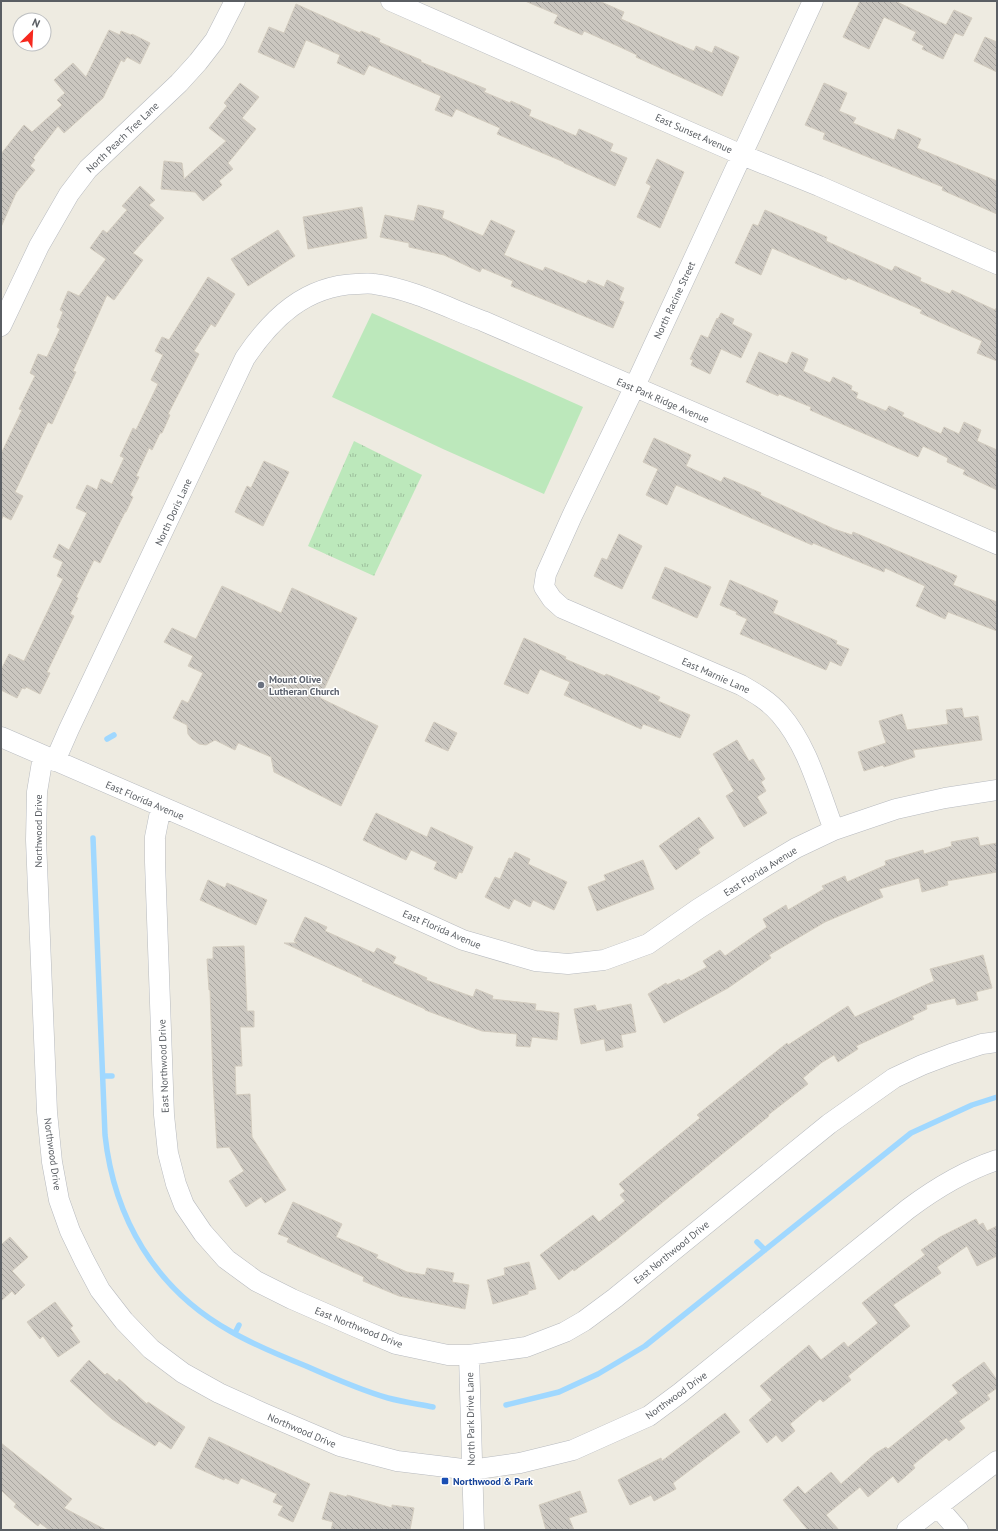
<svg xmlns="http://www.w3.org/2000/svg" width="998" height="1531" font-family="'PT Sans',sans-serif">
<defs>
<pattern id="park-tufts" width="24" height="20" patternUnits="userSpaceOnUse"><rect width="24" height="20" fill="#bce8bb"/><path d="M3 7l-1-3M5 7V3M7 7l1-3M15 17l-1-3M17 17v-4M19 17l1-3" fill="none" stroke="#9cbf9c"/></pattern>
<pattern id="building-back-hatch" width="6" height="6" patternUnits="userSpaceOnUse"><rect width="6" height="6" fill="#cbc7c0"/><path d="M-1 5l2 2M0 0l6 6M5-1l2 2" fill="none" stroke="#a8a5a0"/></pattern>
</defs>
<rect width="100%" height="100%" fill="#eeebe1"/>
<!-- park -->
<path fill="url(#park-tufts)" d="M354,441l68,34 -48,101 -66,-30z"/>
<!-- pitch -->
<path fill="#bce8bb" d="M372,313l211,94 -39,87 -101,-45 -111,-52z"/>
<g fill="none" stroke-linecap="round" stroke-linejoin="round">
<!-- stream -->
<path stroke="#a0d8ff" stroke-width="5.5" d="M107,739l7,-4
M93,838l12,297c9,83 50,154 125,196 24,14 51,25 76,35 27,12 54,24 82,32 15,4 30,6 45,9
M103,1076h9
M757,1242l8,8
M235,1333l4,-8
M506,1405l53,-13 39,-18 47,-28 266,-213 61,-28 25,-8"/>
</g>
<!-- building -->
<path fill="url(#building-back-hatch)" stroke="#d3ccbf" d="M525,1h74l25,11 -3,7 73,32 2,-5 16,7 3,-7 24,11 -17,39 -86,-39 1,-2 -17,-8 -36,-16 -2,4 -28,-12 4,-8z
M860,1h35l51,24 8,-15 18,8 -9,18 -8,-3 -12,26 -21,-10 2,-3 -12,-6 4,-8 -32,-15 -15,32 -26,-12z
M296,4l64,29 1,-2 19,8 -1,3 42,18v2l65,27 -2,3 26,11 1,-2 20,9 -2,6 47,20 3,-7 34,15 -3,7 17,7 -12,28 -51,-23v-1l-67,-28 3,-6 -44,-19 -4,8 -17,-7 6,-14 -72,-31 -5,10 -27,-12 3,-8 -34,-15 -12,28 -36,-16 11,-25 15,6z
M109,30l11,5 1,-4 10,4 1,-1 18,9 -10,21 -13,-7 -3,5 -3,-2 -18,38 -39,35 -6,-7 -25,32 2,2 -5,6 5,4 -19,23 -15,34v-73l23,-29 8,7 30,-27 -5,-5 8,-7 -11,-13 19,-17 13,14z
M985,37l12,5v30l-23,-11z
M240,83l19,14 -17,21 14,11 -28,34 5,6 -14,12 3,4 -19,16 -8,-9 -34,-3 3,-28 18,2 2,16 42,-38 -17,-13 18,-22 -3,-3z
M824,83l23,10 -8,18 17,7 -3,5 41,17 4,-11 23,10 -4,9 80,33v33l-55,-24 1,-3 -120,-48 2,-6 -20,-8z
M657,159l27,13 -24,56 -23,-11 14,-31 -5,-3z
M140,186l15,14 -6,5 15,13 -31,35 10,7 -29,40 -7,-5 -34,76 3,1 -24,52 -4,-2 -33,70 8,4 -12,24 -8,-4 -2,5v-67l21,-44 -3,-1 16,-33 -5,-3 8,-19 9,3 13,-28 -3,-2 6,-15 -3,-2 8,-19 11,5 27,-37 -16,-11 13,-18 4,3 20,-23 -5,-4z
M418,205l26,6 -2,7 41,18 8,-16 24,11 -11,24 39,16 2,-4 41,17 2,-4 16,7 3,-7 17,8 -5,12 5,2 -11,26 -102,-42 2,-5 -31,-13 -2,4 -36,-17 -35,-8v-4l-29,-6 5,-22 29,6z
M362,207l5,31 -59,11 -5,-32z
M765,210l62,27 -1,4 66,30 3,-5 26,12 -1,3 30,13 2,-4 43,20 2,-3v54l-20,-8 5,-12 -62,-28 2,-3 -74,-32 -2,2 -74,-32 -11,27 -26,-12 18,-39 5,2z
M278,230l17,26 -47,30 -17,-27z
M208,277l27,17 -20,33 -4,-3 -17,27 5,3 -31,60 2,1 -8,18h-2l-8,17 -3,-2 -13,28 3,1 -9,18 3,2 -7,15h-1l-25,51 -6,-3 -18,37 2,1 -8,16 4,2 -27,56 3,1 -10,21 -14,-7 -1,2 -3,-1 -5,10 -16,-8v-20l8,-16 15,7 39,-82 -6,-3 6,-14 -10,-5 6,-13 10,6 18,-37 -11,-5 11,-23 10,5 4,-11 11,5 12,-26 -4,-2 13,-28 3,2 22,-46 -7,-4 12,-25 -8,-4 7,-14 7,3z
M721,313l13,6 -2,5 20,10 -11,24 -20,-9 -11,25 -19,-9 2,-5 -3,-1 11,-24 7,3 9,-20 1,1z
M759,352l28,12 5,-12 16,7 -5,12 27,12 3,-6 19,9 -1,4 7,3 -2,5 30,13 3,-5 15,7 -2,3 39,18 3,-7 15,7 5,-12 17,8 -4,11 20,9v40l-34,-16 2,-4 -18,-8 1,-4 -25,-12 -5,11 -108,-47 1,-3 -32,-13 -1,2 -32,-14z
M654,438l37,17 -5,11 35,16 3,-5 37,16 -1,2 74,34 18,6 1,-3 104,44 -4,9 44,17v29l-49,-19 -3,7 -29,-13 9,-20 -40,-18 -1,4 -71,-29 -1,2 -136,-60 -9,20 -21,-10 12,-26 -15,-7z
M264,461l25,11 -26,54 -28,-14 12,-26 4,2z
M619,534l23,12 -20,43 -28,-13 8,-18 5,2z
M665,567l46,20 -14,31 -45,-20z
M730,580l48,21 -5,12 64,28 -1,3 13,5 -8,17 -11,-5 -4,9 -86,-36 7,-15 -11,-5 1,-2 -17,-7z
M222,586l59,27 11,-25 65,30 -37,80 58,28 -37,80 -67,-34 -3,-15 -33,-14 -3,7 -20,-10 -9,5 -7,-1 -7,-5 -4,-5 -1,-9 -14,-7 9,-18 6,3 15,-30 -15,-7 5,-10 -29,-14 8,-14 24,11z
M524,638l42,19 -1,2 40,17 1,-2 54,23 -2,4 32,14 -10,23 -37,-14 -2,5 -77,-34 6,-13 -30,-13 -12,25 -24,-10z
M962,708l2,10 14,-2 4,24 -69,10 2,7 -31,10 -1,-2 -19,6 -6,-19 28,-9 -7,-22 23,-7 5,16 41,-6 -2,-14z
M434,722l23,11 -9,18 -23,-10z
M737,740l12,21 4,-2 12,20 -4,3 5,9 -9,6 10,16 -23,14 -18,-31 8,-5 -21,-37z
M376,813l51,24 4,-10 42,20 -11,26 -3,-1 -3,7 -22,-10 3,-7 -26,-12 -5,10 -43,-20z
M699,817l15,21 -16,11 2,4 -24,17 -17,-24z
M978,837l2,9 17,-3v29l-50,9 1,4 -26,7 -3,-14 -40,11 4,8 -58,25 -56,33 2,3 -43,30 -64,35 -16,-29 18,-11 1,2 12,-6 2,2 26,-14 -4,-6 17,-11 5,6 42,-29 -4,-8 23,-14 2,5 36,-21 -2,-3 23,-10 2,6 39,-17 -1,-4 38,-11 1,4 28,-8 -1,-4z
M515,852l15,7 -2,5 39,18 -13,28 -21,-10 -3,7 -16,-8 -5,10 -24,-12 10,-20 5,2 9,-21 3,1z
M643,860l11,29 -57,22 -9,-24 18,-7 -2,-5z
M208,880l17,8 2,-5 40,17 -11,25 -56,-25z
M305,917l22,10 -2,4 49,22 3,-5 19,9 -3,6 34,15 -1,2 47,17 3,-8 17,7 -1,3 44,5 -1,6 24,3 -2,27 -25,-3 -2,10 -14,-1 1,-12 -35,-3 -57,-21v-1l-63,-28 1,-2 -79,-36h13l-3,-2z
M244,946l3,65h7v16h-14l2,39h-7l1,29 14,-1 2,43 34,53 -21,13 -4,-6 -15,10 -17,-26 15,-10 -15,-24 -12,1 -4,-68 -3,-90h-1l-2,-31h6v-12z
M983,955l9,33 -16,4 2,8 -21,5 -2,-7 -29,7 1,4 -15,7 2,3 -58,27 2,3 -20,13 -4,-7 -13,8 -18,15 5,6 -40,31 1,1 -153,124 -42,31 -1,-2 -14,11 -19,-25 53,-40 6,7 26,-21 -5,-6 5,-4 -6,-7 81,-66 -3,-3 90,-72 1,2 60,-39 7,11 79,-36 -4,-12z
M631,1004l5,28 -15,3 2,12 -17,4 -2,-12 -23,5 -7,-35 21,-4 2,6z
M293,1202l49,22 -6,13 42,18 -2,3 31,14 18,3 2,-7 27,5 -2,9 17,3 -4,24 -66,-13 -36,-15 1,-4 -77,-35 2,-4 -11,-4z
M976,1219l3,6 4,-2 4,8 10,-5v30l-20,10 -10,-20 -30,21 4,6 -48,32 17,21 -62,50 3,4 -28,22 -3,-3 -30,25 5,7 -13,11 -6,-7 -9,8 -18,-23 23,-20 -12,-14 49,-41 12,15 23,-18 4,5 30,-24 -16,-20 37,-29 26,-19 -4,-5 19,-13z
M10,1237l18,20 -16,14 13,14 -10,10 -3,-4 -11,10v-56z
M529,1262l7,27 -8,2v3l-35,10 -6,-24 18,-5 -1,-7z
M55,1302l18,24 -3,2 10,14 -22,15 -15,-21 -3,3 -13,-17z
M89,1360l16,15 2,-2 10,9 2,-3 28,25 1,-2 37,25 -14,22 -12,-8 -4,5 -43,-27 -42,-38z
M984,1362l13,18v8l-10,7 3,4 -31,22 6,7 -16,13 -3,-3 -33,27 2,3 -17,15 -5,-7 -25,21 -8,-10 -34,28 13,15h-31l-25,-30 15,-14 7,8 26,-22 10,12 35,-31 10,-6 2,2 70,-56 -6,-8z
M725,1413l15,19 -67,51 3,6 -22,12 -3,-6 -21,10 -12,-25 43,-22 1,3z
M209,1437l101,47 -17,38 -15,-7 5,-9 -10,-4 4,-8 -36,-16 -3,6 -13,-6 -1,2 -29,-13z
M1,1443l71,56 -8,9 42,22h-57l-9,-7 -2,3 -24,-19 2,-3 -15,-14z
M580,1491l7,21 -18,6 5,12h-28l-7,-25z
M330,1492l17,5v-2l45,13v-3l22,3 -4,22h-79l2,-8 -11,-3z"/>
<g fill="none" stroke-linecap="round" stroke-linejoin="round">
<!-- street casing -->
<g stroke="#b7babf" stroke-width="21">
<path id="street" d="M391,1l351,154 77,31 178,78
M813,1l-179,387 -62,128 -26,58 -2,13 8,12 10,9 179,77c14,8 28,16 39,29 28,32 39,77 54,116
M1,326l38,-80 30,-52 19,-25 91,-86 19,-21 17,-22 20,-39
M1,737l321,139 141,64 72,21 33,3 36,-4 44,-16 50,-35 63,-40 35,-21 38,-18 62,-21 49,-11 52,-8
M43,756l-6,36 -1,48 11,272 5,50 7,38 11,31 14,29 16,30 24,31 27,28 32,24 36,20 44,20 77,33 57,15 74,9 49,-7 53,-13 76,-34 31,-23 228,-184c28,-21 56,-38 89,-49
M55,761l14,-32 176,-371c27,-40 60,-72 111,-74 6,0 12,-1 18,0 38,5 74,24 109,37l514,223
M161,807l-6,30v25l9,253 4,38 8,31 8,21 19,28 23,26 30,22 36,18 64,28 40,17 52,11h21l57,-8 39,-15 19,-11 31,-23 214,-174 65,-46 28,-13 29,-11 31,-10 15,-2
M469,1355l5,175
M938,1507l20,23
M907,1530l90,-69"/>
</g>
<!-- street -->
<use href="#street" stroke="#fff" stroke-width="20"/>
</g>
<!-- markers -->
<circle fill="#6b7280" stroke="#fff" stroke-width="1.5" cx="261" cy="685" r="4"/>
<rect fill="#1a4fb4" stroke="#fff" stroke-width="1.5" x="441" y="1477" width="8" height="8" rx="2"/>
<g text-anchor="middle" stroke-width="3" stroke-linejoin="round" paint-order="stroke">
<!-- street labels -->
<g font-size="10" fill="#5a5e63" stroke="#fff">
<text transform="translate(694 133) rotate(24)" y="4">East Sunset Avenue</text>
<text transform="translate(122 137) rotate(-44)" y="4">North Peach Tree Lane</text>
<text transform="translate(674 300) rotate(-65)" y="4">North Racine Street</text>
<text transform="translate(663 400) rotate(23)" y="4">East Park Ridge Avenue</text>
<text transform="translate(173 512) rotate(-65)" y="4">North Doris Lane</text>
<text transform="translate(716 675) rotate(24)" y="4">East Marnie Lane</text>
<text transform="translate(145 800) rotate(23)" y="4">East Florida Avenue</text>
<text transform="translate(38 831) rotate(-90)" y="4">Northwood Drive</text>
<text transform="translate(760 871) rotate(-32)" y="4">East Florida Avenue</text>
<text transform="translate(442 929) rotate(23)" y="4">East Florida Avenue</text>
<text transform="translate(163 1066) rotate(-92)" y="4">East Northwood Drive</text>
<text transform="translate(53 1154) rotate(82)" y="4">Northwood Drive</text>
<text transform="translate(671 1252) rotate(-39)" y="4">East Northwood Drive</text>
<text transform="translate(359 1327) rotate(22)" y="4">East Northwood Drive</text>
<text transform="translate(676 1395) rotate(-36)" y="4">Northwood Drive</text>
<text transform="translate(470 1419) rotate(-91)" y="4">North Park Drive Lane</text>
<text transform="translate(302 1430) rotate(23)" y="4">Northwood Drive</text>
</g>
<!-- worship labels -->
<g font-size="10" font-weight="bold" fill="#5b616d" stroke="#fff" text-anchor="start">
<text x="269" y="683">Mount Olive<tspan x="269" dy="12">Lutheran Church</tspan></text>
</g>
<!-- transit labels -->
<g font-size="10" font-weight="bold" fill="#164399" stroke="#fff" text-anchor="start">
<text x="453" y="1485">Northwood &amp; Park</text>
</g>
</g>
<!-- border -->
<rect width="998" height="1531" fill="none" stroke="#5a5e63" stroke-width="4"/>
<!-- north arrow -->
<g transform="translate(32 32) rotate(24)"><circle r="19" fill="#ffffff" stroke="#bdbfc1"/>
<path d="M0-3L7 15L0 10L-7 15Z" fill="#f6291f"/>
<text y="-6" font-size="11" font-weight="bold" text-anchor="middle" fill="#5a5e63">N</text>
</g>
</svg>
